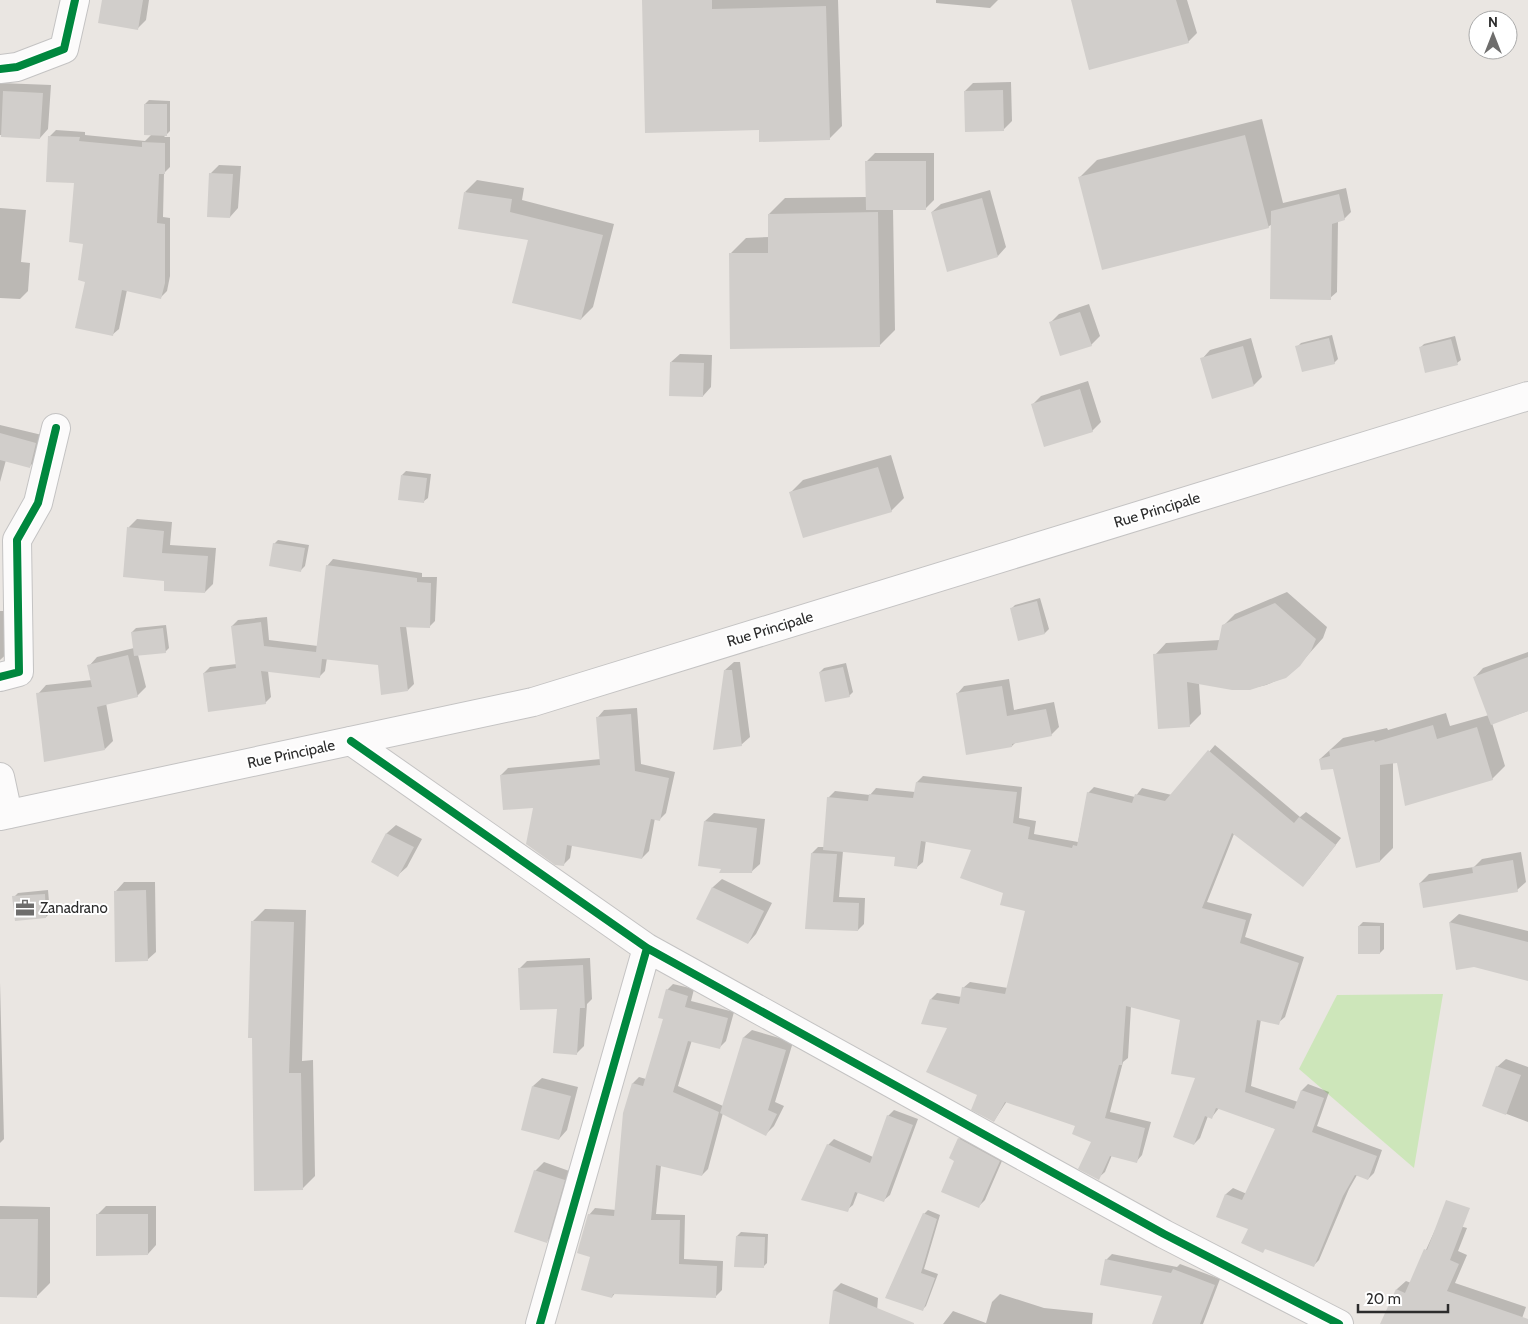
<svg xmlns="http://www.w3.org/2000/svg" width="1528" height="1324" font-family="Cabin,sans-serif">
<rect width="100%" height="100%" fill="#eae6e2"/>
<!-- green -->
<path fill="#cde6ba" d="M1443,994l-29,174 -115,-99 38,-74z"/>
<!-- shadow -->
<path fill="#0003" d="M103,0h46l-3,20 -9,9z
M643,0h195l4,126 -13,13 -69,-10z
M936,0h62l-8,8 -54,-5z
M1074,0h113l10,33 -9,9z
M1011,82l1,39 -9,9 -38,-39 8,-8z
M0,83l51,2 -3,44 -8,9 -40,-3z
M149,100l21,1v30l-6,6h6v30l-6,6 -1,44 7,1v58l-3,15 -6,6 -34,-7 -8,39 -7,6 -26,-55 -1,-38 -9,-60 -26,-46 6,-6 29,2v3l60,6 7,-7 -7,-30z
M1262,119l21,84 63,-15 5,24 -7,7 -6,2 -1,71 -7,6 -58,-74 -4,3 -188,-50 17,-17z
M875,153h59v47l-8,8h-33l2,122 -16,16 -149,-92 16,-16 23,-1v-23l16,-16 82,-1 -1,-35z
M219,165l22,1 -3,42 -8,9 -20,-43z
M477,180l47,8 -2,12 92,24 -21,83 -12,12 -51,-80 -65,-47z
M990,190l16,57 -8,9 -66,-44 9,-8z
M0,208l26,2 -5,52 9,1 -2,28 -8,8 -20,-1z
M1089,304l11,32 -9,9 -40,-23 8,-8z
M1332,335l6,24 -4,4 -37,-16 4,-4z
M1455,336l6,24 -4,3 -37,-15 4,-4z
M1251,338l11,39 -8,8 -52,-26 8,-9z
M680,354l32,1 -1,32 -8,9 -32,-34z
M1088,381l13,41 -9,9 -59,-27 8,-8z
M0,425l42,10 -6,25 -6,6 -24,-6 -6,22z
M891,455l13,43 -13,13 -101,-18 13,-13z
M406,471l25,3 -3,24 -4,3 -22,-26z
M137,519l35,3 -2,23 46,3 -3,36 -8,8 -39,-13 -42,-4 5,-48z
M278,540l31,5 -4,21 -4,4 -27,-26z
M333,559l89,14v4h15l-2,44 -6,6 -23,-1 8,58 -6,6 -29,-26 -52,-6 -2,13 -6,6 -51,-6 3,26 -6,6 -61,-30 6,-6 27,-3 -5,-38 6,-6 29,-3 2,23 49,6 9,-80z
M1287,592l40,35 -4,11 -24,27 -14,12 -19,8 -17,4 -50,-6 2,31 -12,12 -34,-71 11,-12 55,-3 2,-14 12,-12z
M1040,598l9,31 -4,4 -26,6 -8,-30 4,-4z
M0,611h10l1,39 -11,10z
M166,625l3,23 -4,4 -27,3 8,32 -9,9 -31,7 7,38 -8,8 -67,-55 8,-9 46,-5 -3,-14 8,-9 37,-9 -2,-16 4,-4z
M1528,652v59l-36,12 13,43 -13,13 -99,-17v86l-13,13 -46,-93 -14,-9 23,-21 44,-10 1,2 58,-17 4,13 39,-11 -14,-38 8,-9z
M734,662h6l10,75 -9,8 -16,-75z
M846,663l7,29 -4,4 -29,-24 4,-4z
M1009,679l5,31 40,-8 5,25 -8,8 -35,7 -4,4 -55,-52 7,-8z
M637,708l4,56 34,8 -9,41 -6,6 -5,-1 -6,33 -7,7 -70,-13 -2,13 -7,7 -29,-59 -33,-31 7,-7 93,-9 -3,-42 6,-7z
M1215,745l85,72 6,-5 35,26 -32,41 -75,-45 -27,68 45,12 -7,23 59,20 -19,60 -7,6 -17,-4 -10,67 47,16 4,-12 6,-6 21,8 -12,34 65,24 -8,23 -6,6 -11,-4 -8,14 -30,71 -6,6 -63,-38 -32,-11 8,-23 7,-6 14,6 29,-65 -57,-21 -7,9 -4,-1 -8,22 -6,6 3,-67 -16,-58 -50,-13 -3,52 -5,4 -13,50 41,10 -9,33 -6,7 -24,-7 -7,17 -7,6 -5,-37 -16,-16 -70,-24 -13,20 -15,-27 -30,-67 -18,-28 6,-6 25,4 1,-9 7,-6 38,6 18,-78 -21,-18 -32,-43 -47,-9 -3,22 -7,6 -19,-12 -54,-5 -4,46 26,1 -1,26 -6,6 -51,-2 5,-75 6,-6h6l4,-49 7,-7 35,4 6,-7 39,4 2,-10 6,-6 99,11 -3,31 17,3 -2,13 44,8 10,-49 6,-6 41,10 7,-9 30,7z
M714,813l51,6 -5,45 -9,8 -28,-4 -18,-47z
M396,825l26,14 -15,28 -9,8 -26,-14 15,-28z
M1521,852l5,30 -9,8 -97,-7 9,-9 45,-7 8,-8z
M722,879l50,24 -16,31 -8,9 -50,-25 15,-31z
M124,882h31l1,70 -9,8 -31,-69z
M48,890l2,23 -4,4 -32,-20 4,-4z
M265,909l41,1 -4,151 11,-1 2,116 -13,13 -50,-267z
M1459,914l69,17v49l-54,-14 -17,2 -7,-46z
M1363,922l21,1v26l-4,4 -21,-27z
M590,958l2,41 -5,5 -3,42 -8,8 -18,-46 -38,-40 7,-7z
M0,982l4,157 -4,4z
M673,984l21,5 -3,12 43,11 -8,29 -6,6 -28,-7 -14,46 45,20 21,-69 8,-7 41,12 -18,60 9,4 -10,20 -8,8 -43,-21 -15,56 -6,6 -41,-10 -5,49 29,1 -1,44 39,2 -1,29 -6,6 -100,-4 -4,5 -20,-41 -3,-41 6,-7 21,2 17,-127 6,-6 7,2 18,-61 3,-28z
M1506,1059l22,8v55l-45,-17 14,-38z
M542,1078l36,9 -11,43 -8,9 -26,-53z
M894,1110l24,9 -28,76 -6,5 -26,-8 -5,13 -6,5 -19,-65 6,-6 39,18 15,-41z
M966,1132l39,22 -20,46 -6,6 -23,-46 3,-21z
M544,1162l28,10 -17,61 -9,9 -11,-71z
M0,1206l50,1v76l-13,13 -37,-1z
M106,1206h50v39l-8,9 -51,-39z
M928,1210l12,5 -16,54 14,5 -12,32 -4,4 -36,-13 38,-83z
M1444,1222l23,6 -9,23 9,4 -12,28 71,24 -6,17h-126l-10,-5 13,-30 9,-8 5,2 24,-53z
M741,1232l27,2 -1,29 -4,4 -26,-31z
M1112,1254l65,13 3,-3 40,15 -17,45h-50l11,-29 -58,-35z
M841,1283l37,15 -2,26h-46l4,-34z
M1000,1294l44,14 49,5 -1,11h-149l10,-13 33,12 6,-21z"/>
<!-- building -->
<path fill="#d1cecb" d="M102,0h41l-5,30 -40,-7z
M642,0h70v9l114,-3 4,134 -71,2v-12l-114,3z
M1071,0h105l13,43 -100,27z
M1003,90l1,41 -39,1 -1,-41z
M3,91l40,2 -3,46 -39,-2z
M144,104h23v32l-23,-1z
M1245,135l24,93 -167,42 -24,-93z
M48,136l32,1 -1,4 63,6v-5l23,1v31h-6l-2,49 8,1v59l-4,16 -39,-9 -9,46 -38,-8 10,-46 -7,-2 5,-36 -14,-2 5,-59 -28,-1z
M865,161h61v49h-60z
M209,173l24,1 -3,44 -23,-1z
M464,192l48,7 -2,13 93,23 -22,85 -69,-17 16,-63 -70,-11z
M1339,194l6,26 -13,4 -1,76 -61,-1 1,-88z
M982,198l16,59 -51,15 -16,-60z
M878,212l2,135 -150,2 -1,-96h39v-39z
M1080,312l12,34 -32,10 -11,-34z
M1329,338l6,26 -33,8 -7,-26z
M1451,339l7,26 -33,8 -6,-26z
M1243,346l11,40 -42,13 -12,-41z
M670,362l34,1 -1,34 -34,-1z
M1080,389l13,43 -49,15 -13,-43z
M0,433l36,10 -6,25 -30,-8z
M878,467l14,45 -89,26 -14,-46z
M401,475l26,3 -3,25 -26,-3z
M127,527l37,4 -2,22 46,3 -3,37 -41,-2v-10l-41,-4z
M273,543l32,5 -4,24 -32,-6z
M326,565l91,13v4l14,1 -1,45 -30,-1 8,64 -27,4 -3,-30 -56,-6 -2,19 -59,-7 5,33 -58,8 -5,-39 33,-5 -5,-42 30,-4 3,24 52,6z
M1037,601l8,33 -27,7 -8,-33z
M1275,603l41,36 -5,12 -11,15 -14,12 -36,12h-18l-45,-8 3,45 -32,2 -5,-75 64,-4 5,-25z
M163,628l3,25 -32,3 -3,-24z
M128,655l10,42 -41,10 8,43 -61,12 -8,-69 56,-6 -5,-22z
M1528,657v54l-37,14 -18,-48z
M843,667l7,30 -25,5 -6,-30z
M724,670h8l10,76 -29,4z
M1002,686l5,30 39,-7 6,27 -40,8v3l-46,8 -10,-62z
M631,714l4,57 34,7 -9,43 -9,-2 -9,40 -75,-14 -3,21 -9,-1 -29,-21 7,-36 -30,2 -3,-35 100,-10 -4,-48z
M1433,725l4,14 40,-12 16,53 -88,26 -8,-43 -17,2v97l-24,6 -23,-99 -12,1 -2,-11 11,-3 -1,-6 45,-10 1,2z
M1208,750l86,73 5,-6 37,28 -33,42 -71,-54 -30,75 44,12 -6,23 59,20 -20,62 -22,-5 -12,72 49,17 7,-19 23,8 -12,34 65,24 -9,24 -13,-5 -12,21 -29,71 -49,-18 -2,4 -22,-10 7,-14 -32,-12 9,-23 17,6 33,-71 -59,-21 -4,11 -7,-3 -11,29 -21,-8 22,-59 -24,-4 9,-54 -54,-14 -4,59h-3l-14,53 40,10 -8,35 -27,-7 -11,24 -21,-11 13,-27 -19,-8 3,-8 -70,-24 -11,20 -23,-12 6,-15 -51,-23 21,-44 -26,-4 9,-25 29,5 3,-17 43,7 20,-83 -25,-6 3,-12 -43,-15 11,-28 -50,-9 -4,28 -23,-3 1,-9 -72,-7 4,-53 41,4 1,-7 44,4 3,-16 101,10 -4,31 17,4 -2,12 44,9 1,-3 4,1 10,-54 45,11 3,-9 30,7z
M704,821l53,7 -5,45h-33l2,-4 -23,-3z
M386,833l28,14 -16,30 -27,-15z
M811,853l26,1 -4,48 26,1 -1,28 -53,-2z
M1513,860l5,32 -95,16 -4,-25 54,-10 -1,-6z
M712,887l52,24 -16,33 -52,-25z
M146,890l2,71 -33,1 -1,-71z
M45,894l1,24 -31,3 -3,-25z
M251,921l43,1 -5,151h12l2,117 -49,1 -2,-153h-4z
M1449,922l79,20v39l-54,-14 -18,3z
M1358,926h22v28h-22z
M583,965l2,43h-5l-3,47 -24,-2 4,-44 -37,1 -2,-42z
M666,989l22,7 -3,11 43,11 -8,31 -32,-8 -15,51 46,20 -17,64 -46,-11 -5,55h29l-1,44 38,2 -1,32 -103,-4 -1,4 -31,-8 9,-33 -13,-4 11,-39 26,2 9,-103 9,-30 11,3 20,-67 -5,-1z
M743,1037l43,13 -18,60 9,4 -11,22 -46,-23z
M1496,1066l25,9 -15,40 -24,-9z
M532,1086l39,10 -12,44 -38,-10z
M887,1115l26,10 -29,77 -29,-10 -7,20 -47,-12 26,-56 43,19z
M958,1138l42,23 -21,47 -38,-16 13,-31 -5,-3z
M534,1170l31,10 -18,63 -33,-11z
M1446,1200l24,8 -20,52 9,4 -12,27 81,28v5h-148l16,-35 9,4 19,-44 3,1z
M923,1213l14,6 -16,54 14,5 -12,33 -38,-13z
M96,1214h52v41l-52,1z
M0,1219h38l-1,79 -37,-1z
M736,1236l29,1 -1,31 -30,-1z
M1105,1259l66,14 2,-4 42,16 -15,39h-48l10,-28 -62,-11z
M833,1290l81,33v1h-85z"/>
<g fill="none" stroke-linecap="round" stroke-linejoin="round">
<!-- minor casing -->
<g stroke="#c4c3c3" stroke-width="30">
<path id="minor" d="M0,69l17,-2 47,-18 11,-49
M0,677l19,-5 -2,-132 21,-37 18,-75
M351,741l296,207 517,286 175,90
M0,777l8,37
M540,1324l107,-376"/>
</g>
<!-- secondary casing -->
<g stroke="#c4c3c3" stroke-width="30">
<path id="secondary" d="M0,816l533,-114 995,-306"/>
</g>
<!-- minor -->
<use href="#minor" stroke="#fcfbfb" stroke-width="28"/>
<!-- secondary -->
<use href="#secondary" stroke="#fcfbfb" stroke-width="28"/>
<!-- cycleway casing -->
<g stroke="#fff" stroke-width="11">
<path id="cycleway" d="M0,69l17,-2 47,-18 11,-49
M0,677l19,-5 -2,-132 21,-37 18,-75
M351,741l296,207 517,286 175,90
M540,1324l107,-376"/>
</g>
<!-- cycleway -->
<use href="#cycleway" stroke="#00873e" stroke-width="8"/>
</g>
<!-- icons -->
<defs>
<g id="office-bare" transform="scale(1.5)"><path d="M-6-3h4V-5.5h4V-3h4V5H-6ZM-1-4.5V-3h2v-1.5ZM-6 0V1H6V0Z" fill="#6e6d6c" stroke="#fff" stroke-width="2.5" paint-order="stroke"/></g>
</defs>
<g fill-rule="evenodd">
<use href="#office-bare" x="25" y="908"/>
</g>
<g text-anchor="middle" stroke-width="4" stroke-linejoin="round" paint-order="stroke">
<!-- street labels -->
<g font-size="15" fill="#2c2c2c" stroke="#fff">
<text transform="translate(1157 510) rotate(-17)" y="5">Rue Principale</text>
<text transform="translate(770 629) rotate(-17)" y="5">Rue Principale</text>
<text transform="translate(291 754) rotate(-12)" y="5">Rue Principale</text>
</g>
<!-- poi labels -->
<g font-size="15" fill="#2c2c2c" stroke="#fff" text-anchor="start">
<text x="40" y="913">Zanadrano</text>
</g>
</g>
<!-- north arrow -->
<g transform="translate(1493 35)"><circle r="24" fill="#ffffff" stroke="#ababab"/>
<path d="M0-4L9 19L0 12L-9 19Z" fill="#6e6d6c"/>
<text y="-8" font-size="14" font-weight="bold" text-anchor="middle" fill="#2c2c2c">N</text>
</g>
<!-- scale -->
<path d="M1358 1304v8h90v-8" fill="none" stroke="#2c2c2c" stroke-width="2.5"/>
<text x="1366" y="1304" font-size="15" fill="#2c2c2c" stroke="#ffffff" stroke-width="4" paint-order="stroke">20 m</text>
</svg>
